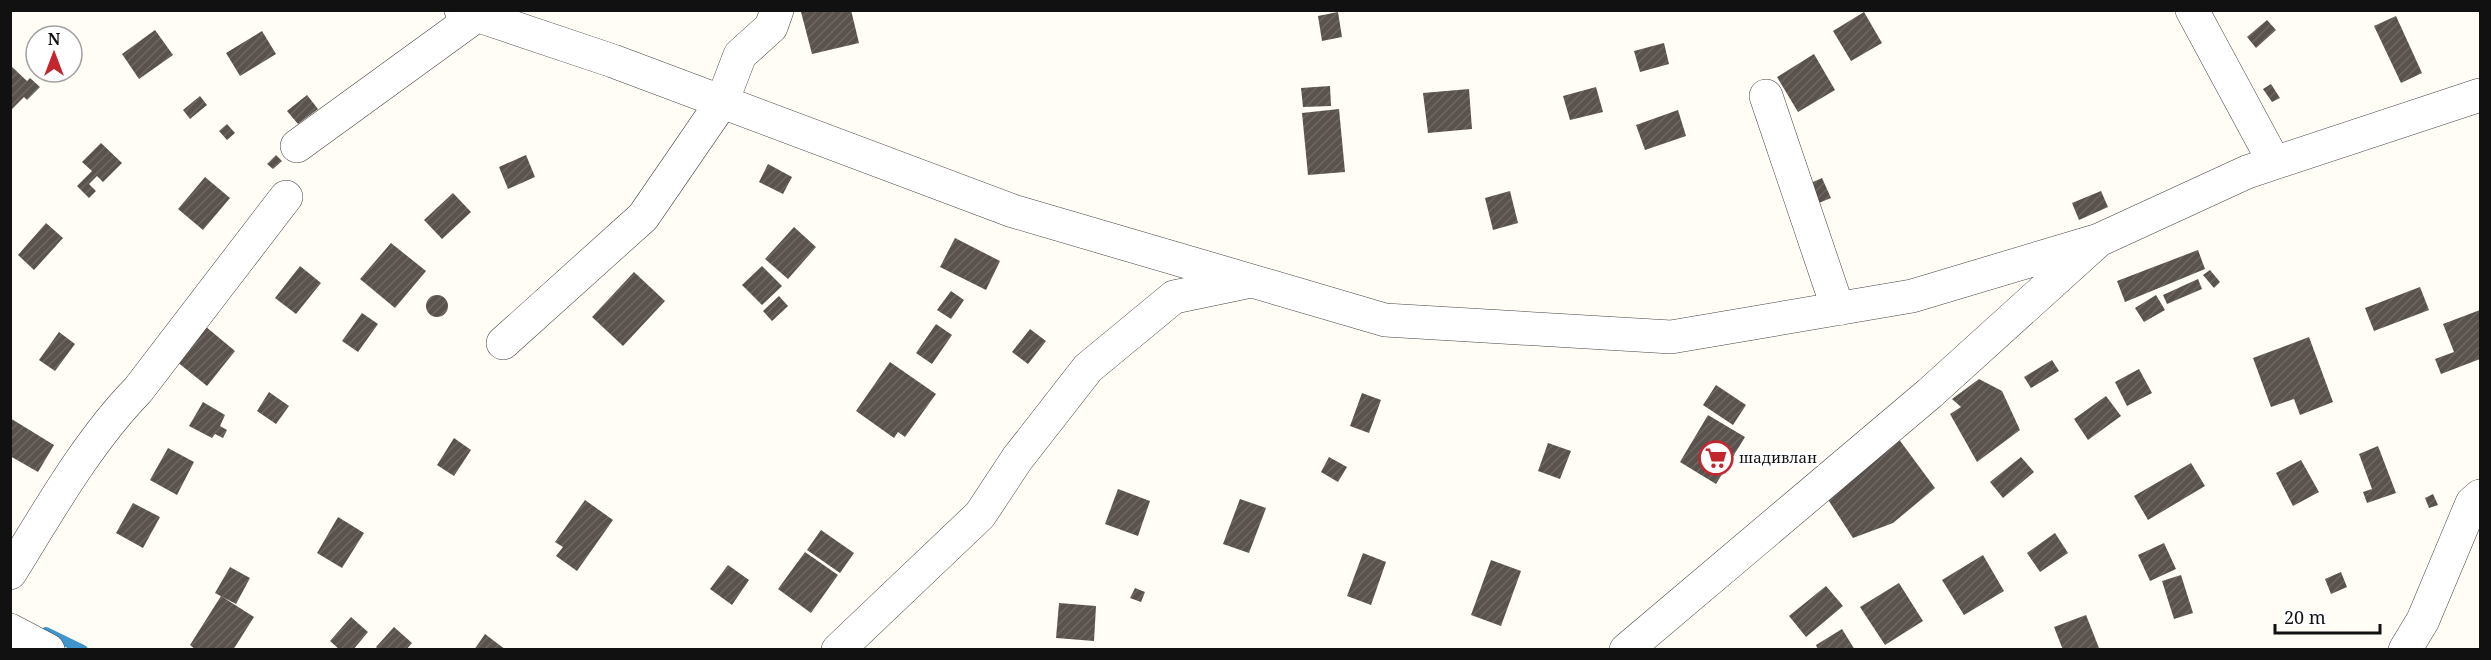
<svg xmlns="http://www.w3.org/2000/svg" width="2491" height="660" font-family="'Noto Serif',serif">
<defs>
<pattern id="building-hatch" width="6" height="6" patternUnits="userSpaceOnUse" patternTransform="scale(1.5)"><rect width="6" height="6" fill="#5a524d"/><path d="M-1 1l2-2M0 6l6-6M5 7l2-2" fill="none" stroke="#6d6662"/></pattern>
</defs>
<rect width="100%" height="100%" fill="#fffdf5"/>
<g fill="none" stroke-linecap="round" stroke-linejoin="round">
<!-- stream -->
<path stroke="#3f96cf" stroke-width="10" d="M46,632l37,18"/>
</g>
<!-- building -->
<path fill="url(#building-hatch)" d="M806,10h45l8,33 -47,11 -11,-42z
M1338,12l4,25 -20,4 -4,-25z
M1864,12l18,31 -31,18 -18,-30z
M2396,16l26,57 -21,10 -27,-57z
M2267,20l9,10 -20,18 -9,-11z
M155,30l18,25 -34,24 -17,-25z
M262,31l14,23 -36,22 -14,-23z
M1664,43l5,21 -29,8 -6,-21z
M1814,54l21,36 -37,22 -21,-35z
M10,65l17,16 3,-3 10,9 -13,13 -3,-3 -14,14z
M2271,84l9,14 -8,4 -9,-13z
M1330,86l1,20 -28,1 -2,-19z
M1596,87l7,25 -33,8 -7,-24z
M1469,89l3,40 -44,4 -5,-40z
M307,95l11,14 -20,15 -11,-13z
M200,96l7,9 -17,14 -7,-9z
M1339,109l6,63 -37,3 -6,-62z
M1678,110l8,26 -41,14 -9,-25z
M227,124l8,9 -8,7 -8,-9z
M101,143l21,20 -19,19 -6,-6 -8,8 7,7 -7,7 -12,-12 15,-15 -10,-9z
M276,155l6,6 -9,8 -6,-5z
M526,155l9,22 -27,12 -9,-22z
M768,164l24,13 -9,17 -24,-12z
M205,177l25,21 -27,32 -25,-21z
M1822,178l9,20 -17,7 -8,-20z
M1510,191l8,32 -25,7 -8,-32z
M2101,191l7,16 -29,13 -7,-17z
M453,193l18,19 -29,27 -18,-19z
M46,223l17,15 -29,32 -16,-15z
M794,227l22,20 -28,32 -23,-20z
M955,238l45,23 -14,29 -46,-23z
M391,243l35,28 -31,37 -35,-29z
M2198,250l7,19 -80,33 -8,-21z
M300,266l21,17 -25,31 -21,-16z
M762,266l20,20 -20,19 -20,-20z
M2210,270l10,12 -6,6 -11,-13z
M634,272l31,29 -42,45 -31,-29z
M2198,279l4,10 -35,15 -4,-9z
M2420,287l9,23 -55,21 -9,-23z
M951,291l13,9 -13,19 -14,-9z
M2156,295l9,15 -21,12 -9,-14z
M426 306a11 11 0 1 1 22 0a11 11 0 1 1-22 0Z
M779,296l9,10 -16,15 -9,-10z
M2480,310v49l-39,15 -6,-15 19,-7 -11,-28z
M362,313l16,11 -20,28 -16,-11z
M936,324l16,11 -20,29 -16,-11z
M205,326l30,25 -28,35 -31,-25z
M1030,329l16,12 -18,23 -16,-12z
M59,332l16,12 -20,27 -16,-11z
M2309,337l24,65 -33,13 -6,-16 -23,8 -18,-49z
M2052,360l7,11 -28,17 -7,-11z
M890,362l46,32 -31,43 -7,-5 -4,6 -38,-27z
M2139,369l13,24 -25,13 -12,-24z
M1979,379l23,12 18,39 -43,32 -27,-48 11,-7 -9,-8z
M1716,385l30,20 -13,20 -30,-20z
M269,392l20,14 -13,18 -19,-13z
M1362,393l19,7 -12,33 -19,-7z
M2106,396l15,20 -33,24 -14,-21z
M203,402l22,13 -5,11 7,4 -4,8 -8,-4 -3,4 -23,-12z
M1708,415l37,22 -29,47 -36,-22z
M10,418l44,27 -16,27 -28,-16z
M1895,434l40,54 -42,35 -40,15 -30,-46z
M454,438l17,12 -17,26 -17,-11z
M1548,443l23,8 -11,28 -22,-8z
M2378,446l18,47 -29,10 -4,-11 9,-3 -13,-35z
M168,448l26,14 -17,33 -27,-15z
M1329,457l18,10 -9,15 -17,-10z
M2021,457l13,15 -31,26 -13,-16z
M2301,460l18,32 -26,14 -17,-33z
M2191,463l14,23 -57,34 -14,-24z
M1118,489l32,12 -12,35 -33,-12z
M2433,494l5,11 -9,3 -4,-10z
M1240,499l26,9 -17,45 -26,-9z
M585,500l28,20 -36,51 -21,-15 7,-9 -8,-5z
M133,503l27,14 -17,31 -27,-15z
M338,517l26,16 -22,35 -25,-15z
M821,530l33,23 -14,20 -33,-23z
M2055,533l13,20 -28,19 -13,-19z
M2164,543l12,26 -26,12 -12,-26z
M805,552l33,23 -27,38 -33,-24z
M1363,553l23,9 -15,43 -24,-9z
M1983,555l21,36 -40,24 -22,-35z
M1491,560l30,11 -20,55 -30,-11z
M728,565l21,15 -17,25 -22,-16z
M230,567l20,11 -14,26 -21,-11z
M2341,572l6,15 -16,7 -6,-15z
M2181,575l12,38 -19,6 -12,-38z
M1899,583l24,38 -38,24 -25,-38z
M1826,586l17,20 -37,31 -17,-21z
M1135,588l10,4 -4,10 -11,-4z
M221,596l33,21 -21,33h-37l-6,-5z
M1059,603l37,3 -2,35 -38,-3z
M2086,615l13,33 -36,2 -9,-23z
M351,617l17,15 -15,18h-13l-10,-9z
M394,627l18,16 -6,7h-27l-3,-3z
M1842,629l13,21h-37l-2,-5z
M485,634l21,16h-32z"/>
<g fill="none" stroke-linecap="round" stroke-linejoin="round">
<!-- minor casing -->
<g stroke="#444" stroke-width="34">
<path id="minor" d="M461,10l152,51 400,150 372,109 286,17 241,-41 187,-56
M2192,10l82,152
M1766,96l72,213
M297,146l179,-130
M503,343l140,-126 79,-115 18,-47 31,-28 6,-17
M10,573c38,-61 78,-132 128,-183l148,-193
M10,630l38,20
M838,650l142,-135 37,-56 71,-91 86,-71 72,-15
M1626,650l304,-257 169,-153 148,-68 233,-77
M2405,650l18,-30 49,-117 8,-7"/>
</g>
<!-- minor -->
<use href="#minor" stroke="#fff" stroke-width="33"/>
</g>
<!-- icons -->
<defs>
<g id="supermarket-ring" transform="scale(1.725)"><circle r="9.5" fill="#fff" stroke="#c4262e" stroke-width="1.5"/><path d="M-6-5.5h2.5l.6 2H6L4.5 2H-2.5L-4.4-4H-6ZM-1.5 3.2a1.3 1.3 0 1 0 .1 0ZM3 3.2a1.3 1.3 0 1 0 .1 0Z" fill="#c4262e"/></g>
</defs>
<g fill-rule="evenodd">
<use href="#supermarket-ring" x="1716" y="458"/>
</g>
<g text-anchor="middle" stroke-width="6" stroke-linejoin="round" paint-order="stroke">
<!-- poi labels -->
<g font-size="15" fill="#111" stroke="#fff" text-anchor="start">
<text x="1739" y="463">шадивлан</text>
</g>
</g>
<!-- border -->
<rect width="2491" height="660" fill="none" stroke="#111111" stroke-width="24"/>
<!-- north arrow -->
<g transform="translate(54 54)"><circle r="28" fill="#ffffff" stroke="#a0a0a0" stroke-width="1.5"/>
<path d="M0-4.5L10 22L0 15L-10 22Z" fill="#c4262e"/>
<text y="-9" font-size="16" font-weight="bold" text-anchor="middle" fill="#111111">N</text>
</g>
<!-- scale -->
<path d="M2275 624v9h105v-9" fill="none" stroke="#111111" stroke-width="3"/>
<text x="2284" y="624" font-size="18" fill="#111111" stroke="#ffffff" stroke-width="4.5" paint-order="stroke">20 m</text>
</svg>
